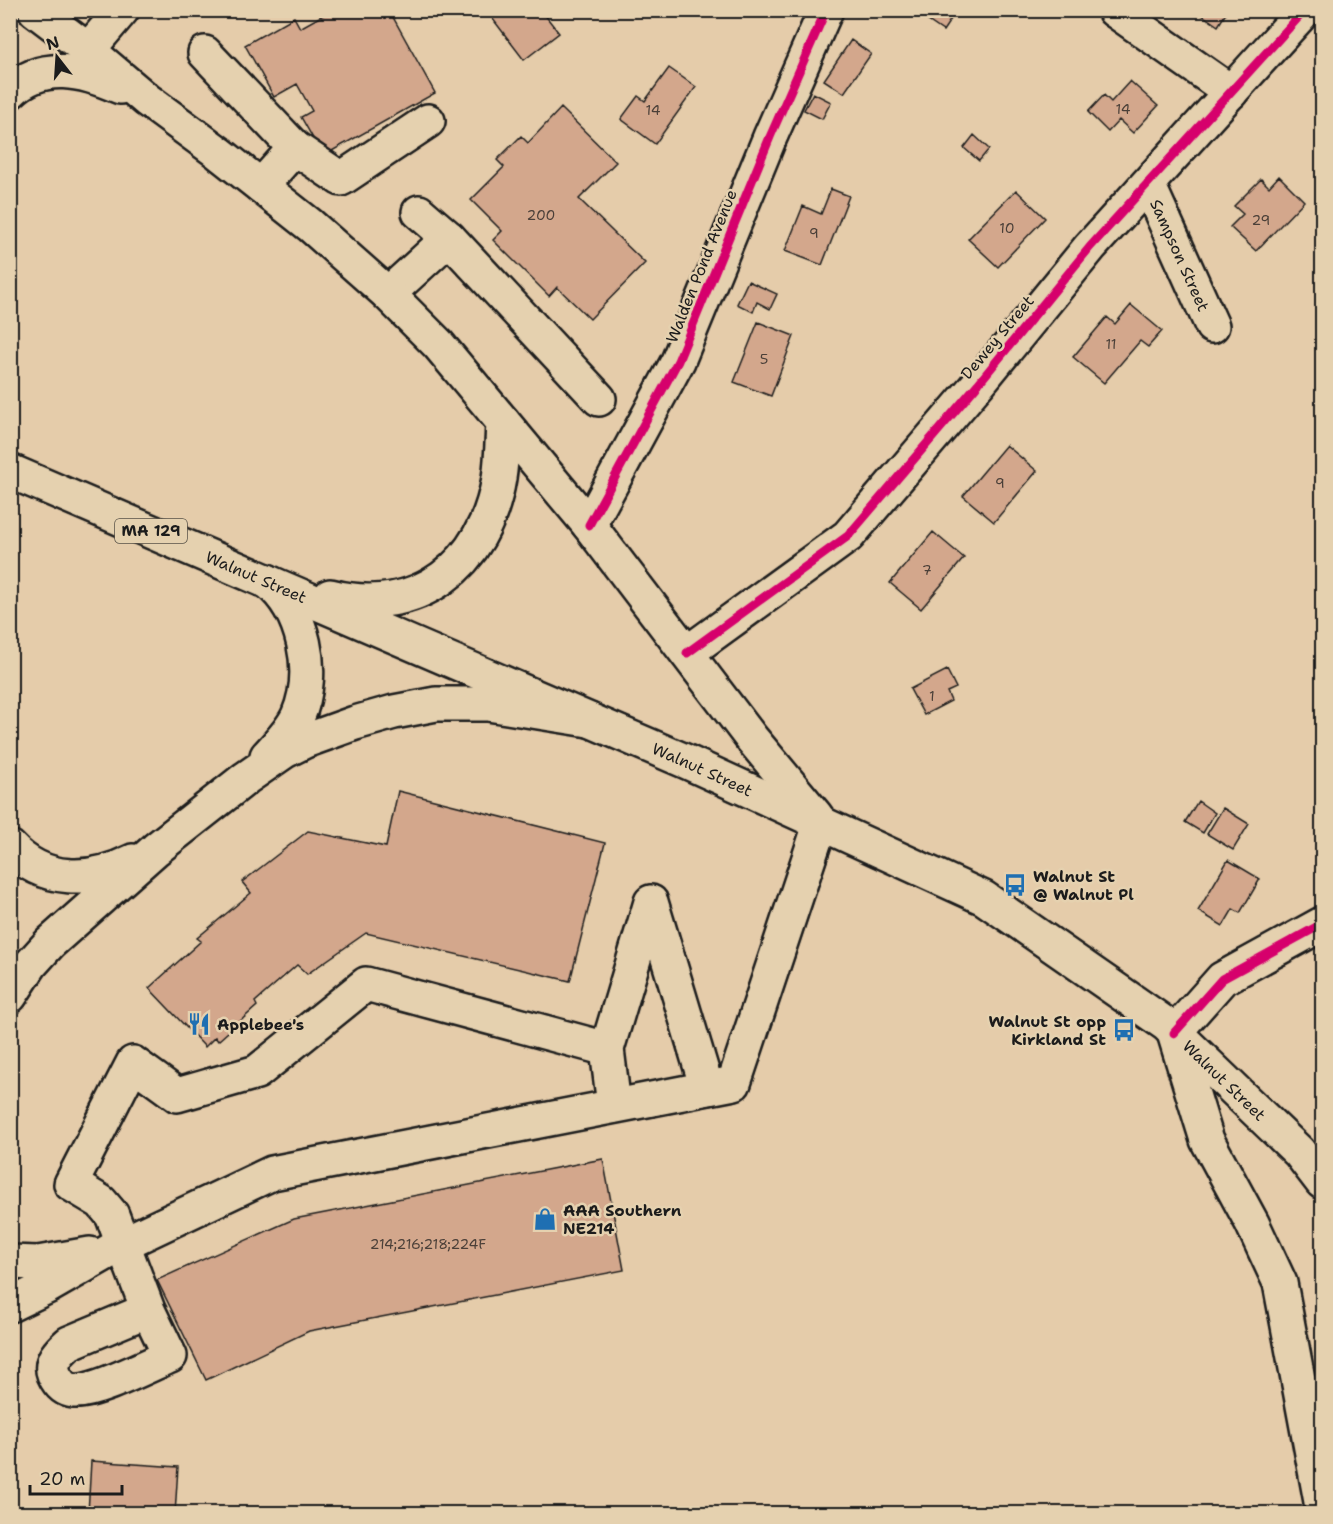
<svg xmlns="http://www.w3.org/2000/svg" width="1333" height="1524" font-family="'Shantell Sans',sans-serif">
<rect width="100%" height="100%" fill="#e5ccaa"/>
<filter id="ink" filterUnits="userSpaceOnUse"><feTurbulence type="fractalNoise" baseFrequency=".0167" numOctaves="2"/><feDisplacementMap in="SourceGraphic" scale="12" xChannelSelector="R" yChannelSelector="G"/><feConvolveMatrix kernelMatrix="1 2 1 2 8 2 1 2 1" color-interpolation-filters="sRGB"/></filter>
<g filter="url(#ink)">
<!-- building -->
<path fill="#d3a78c" stroke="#1c1c1c" stroke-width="1.5" d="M332,10h57l46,83 -112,63 -22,-39 11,-6 -15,-27 -23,13 -29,-52 49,-28 6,11z
M486,10h55l18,23 -35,27z
M916,10h41l-14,21 -28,-19z
M1195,10h33l-10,16z
M851,40l20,14 -27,39 -20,-13z
M669,68l27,19 -41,57 -34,-25 17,-23 7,5z
M1130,81l28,25 -25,27 -14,-13 -11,12 -20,-20 16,-17 7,7z
M813,93l18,9 -9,17 -18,-9z
M561,108l55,54 -37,37 66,64 -55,56 -33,-32 -8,9 -56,-56 9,-9 -31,-31 33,-33 -7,-7 24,-24 7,7z
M974,135l15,14 -10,12 -15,-13z
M1279,176l25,25 -48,50 -26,-24 13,-13 -9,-8 27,-27 8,8z
M831,189l18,7 -27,69 -37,-14 18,-45 18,8z
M1016,190l29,28 -47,49 -30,-28z
M748,281l29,13 -7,15 -13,-7 -4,10 -16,-8z
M1131,305l31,26 -14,16 -8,-6 -36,42 -31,-26 34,-40 8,7z
M758,322l36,14 -23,60 -37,-14z
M1006,445l31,26 -43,51 -31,-26z
M933,532l31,26 -43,51 -31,-26z
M947,670l9,18 -9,4 4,9 -27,14 -14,-26z
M398,791l207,52 -35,138 -204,-48 -59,41 -10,-9 -42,37 2,4 -39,35 -3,-4 -10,10 -56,-59 52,-47 -4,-3 54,-45 -9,-11 66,-51 78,16z
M1198,801l17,12 -12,20 -18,-11z
M1223,808l26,16 -16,26 -26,-16z
M1228,860l32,19 -20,34 -7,-4 -10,17 -25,-15z
M603,1159l21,111 -315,61 -103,49 -49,-100 137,-61z
M91,1461l87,6 -3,47h-87z"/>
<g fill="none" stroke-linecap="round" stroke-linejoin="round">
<!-- minor casing -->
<g stroke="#1c1c1c" stroke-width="38">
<g id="minor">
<path d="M1114,10l117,82"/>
<path d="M88,50l34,-40"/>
<path d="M205,53l90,95"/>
<path id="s1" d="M1148,184l64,142"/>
<path d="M261,186l34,-38 46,31 87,-58"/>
<path d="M419,212l30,26"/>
<path d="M388,294l61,-56 150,161"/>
<path d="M589,525l89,-164 92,-224 56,-127"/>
<path d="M687,653l161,-117 130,-152 112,-137 215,-237"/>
<path d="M1322,924l-100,55 -48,54 33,107 45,83 28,60 42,224"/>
<path d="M614,1106l-7,-57 44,-147 56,186"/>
<path d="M10,1262l28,1 52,-9"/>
<path d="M10,1305l37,-18 75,-43 150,-71 462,-90 87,-261"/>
<path d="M148,1310l-79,33c-9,8 -20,18 -15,31 4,9 10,16 20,17 21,2 75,-26 96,-35l-22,-46 -36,-95 -11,-13 -30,-18 62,-121 44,32 80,-23 109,-88 241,65"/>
</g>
</g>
<!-- major casing -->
<g stroke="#1c1c1c" stroke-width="38">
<g id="major">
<path d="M35,10l53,40 59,50 72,53 91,72 78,69 50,50 151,181 163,214 64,77"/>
<path d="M10,92c32,-32 74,-21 110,-5"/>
<path id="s2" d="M10,471l675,290 299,137 183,127 132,127 23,30"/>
<path d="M330,596c88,22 155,-31 169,-118 3,-18 3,-38 4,-56"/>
</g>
</g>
<!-- highway casing -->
<g stroke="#1c1c1c" stroke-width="38">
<path id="highway" d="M267,581c37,29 50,91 31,135 -7,15 -20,28 -31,40
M10,847c34,37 81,35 123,14
M10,996l21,-32 19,-21 106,-94 90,-71 39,-27 20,-10 50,-18 39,-11 42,-8h52l101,16"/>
</g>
<!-- minor -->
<use href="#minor" stroke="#e5d1af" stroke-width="33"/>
<!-- major -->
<use href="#major" stroke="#e5d1af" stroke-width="33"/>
<!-- highway -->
<use href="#highway" stroke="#e5d1af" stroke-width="33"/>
<!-- cycleway casing -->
<g stroke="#e5d1af" stroke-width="13">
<path id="cycleway" d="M589,525l89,-164 92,-224 56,-127
M687,653l161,-117 130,-152 112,-137 215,-237
M1174,1033l48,-54 100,-55"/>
</g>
<!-- cycleway -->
<use href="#cycleway" stroke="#d6006c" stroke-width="9"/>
</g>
</g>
<!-- icons -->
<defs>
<g id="bus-bare" transform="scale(1.8)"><path d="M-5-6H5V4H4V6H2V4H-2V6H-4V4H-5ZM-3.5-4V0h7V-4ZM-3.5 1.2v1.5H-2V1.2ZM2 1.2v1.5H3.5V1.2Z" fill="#1f6fb2" stroke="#e5d1af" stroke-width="2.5" paint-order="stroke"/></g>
<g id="restaurant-bare" transform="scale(1.8)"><path d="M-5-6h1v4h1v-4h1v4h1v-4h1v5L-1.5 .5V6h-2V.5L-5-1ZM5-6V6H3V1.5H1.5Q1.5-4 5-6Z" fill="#1f6fb2" stroke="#e5d1af" stroke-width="2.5" paint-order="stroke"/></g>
<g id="shop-bare" transform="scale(1.8)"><path d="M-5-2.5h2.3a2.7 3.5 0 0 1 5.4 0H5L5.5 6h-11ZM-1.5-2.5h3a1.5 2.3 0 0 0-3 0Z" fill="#1f6fb2" stroke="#e5d1af" stroke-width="2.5" paint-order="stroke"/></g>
</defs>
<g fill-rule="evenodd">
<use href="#bus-bare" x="1015" y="885"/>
<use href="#restaurant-bare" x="199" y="1024"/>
<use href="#bus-bare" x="1124" y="1030"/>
<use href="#shop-bare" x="545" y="1219"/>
</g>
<g text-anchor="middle" stroke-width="5" stroke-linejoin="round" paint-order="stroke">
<!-- number labels -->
<g font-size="14" fill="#4a3f38">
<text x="1123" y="114">14</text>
<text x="653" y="115">14</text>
<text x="541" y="220">200</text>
<text x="1261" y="225">29</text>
<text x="1007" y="233">10</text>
<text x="814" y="238">9</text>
<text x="1111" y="349">11</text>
<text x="764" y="364">5</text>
<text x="1000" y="488">9</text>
<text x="927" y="575">7</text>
<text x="932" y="701">1</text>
<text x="428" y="1249">214;216;218;224F</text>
</g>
<!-- shield labels -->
<rect fill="#e5d1af" stroke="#585248" stroke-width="1.5" x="115" y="519" width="72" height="24" rx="4.5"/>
<g font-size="15" font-weight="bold" fill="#1c1c1c">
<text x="151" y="536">MA 129</text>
</g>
<!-- street labels -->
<g font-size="16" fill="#1c1c1c" stroke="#e5d1af">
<text dy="6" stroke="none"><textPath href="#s1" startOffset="78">Sampson Street</textPath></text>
<text transform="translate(701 266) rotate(-68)" y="6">Walden Pond Avenue</text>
<text transform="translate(997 337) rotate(-50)" y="6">Dewey Street</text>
<text dy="6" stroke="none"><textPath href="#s2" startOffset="268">Walnut Street</textPath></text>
<text dy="6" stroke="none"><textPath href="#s2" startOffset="754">Walnut Street</textPath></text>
<text dy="6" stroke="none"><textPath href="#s2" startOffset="1366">Walnut Street</textPath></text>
</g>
<!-- poi labels -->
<g font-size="16" font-weight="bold" fill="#1c1c1c" stroke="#e5d1af" text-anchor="start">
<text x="1033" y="882">Walnut St<tspan x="1033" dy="18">@ Walnut Pl</tspan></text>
<text x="1106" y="1027" text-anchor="end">Walnut St opp<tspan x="1106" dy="18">Kirkland St</tspan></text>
<text x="217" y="1030">Applebee's</text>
<text x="563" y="1216">AAA Southern<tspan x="563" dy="18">NE214</tspan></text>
</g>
</g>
<!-- margin -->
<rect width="1333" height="1524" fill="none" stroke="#e5d1af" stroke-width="36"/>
<rect x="18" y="18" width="1297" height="1488" fill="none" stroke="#1c1c1c" stroke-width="2" filter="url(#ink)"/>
<!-- north arrow -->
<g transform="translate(57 57) rotate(343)" stroke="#e5d1af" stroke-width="4.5" paint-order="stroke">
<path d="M0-4.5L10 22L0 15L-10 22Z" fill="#1c1c1c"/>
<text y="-9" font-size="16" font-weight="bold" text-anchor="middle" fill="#1c1c1c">N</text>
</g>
<!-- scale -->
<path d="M30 1485v9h92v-9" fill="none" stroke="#1c1c1c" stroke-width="3"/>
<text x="39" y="1485" font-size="18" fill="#1c1c1c" stroke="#e5d1af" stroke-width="4.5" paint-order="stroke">20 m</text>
</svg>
